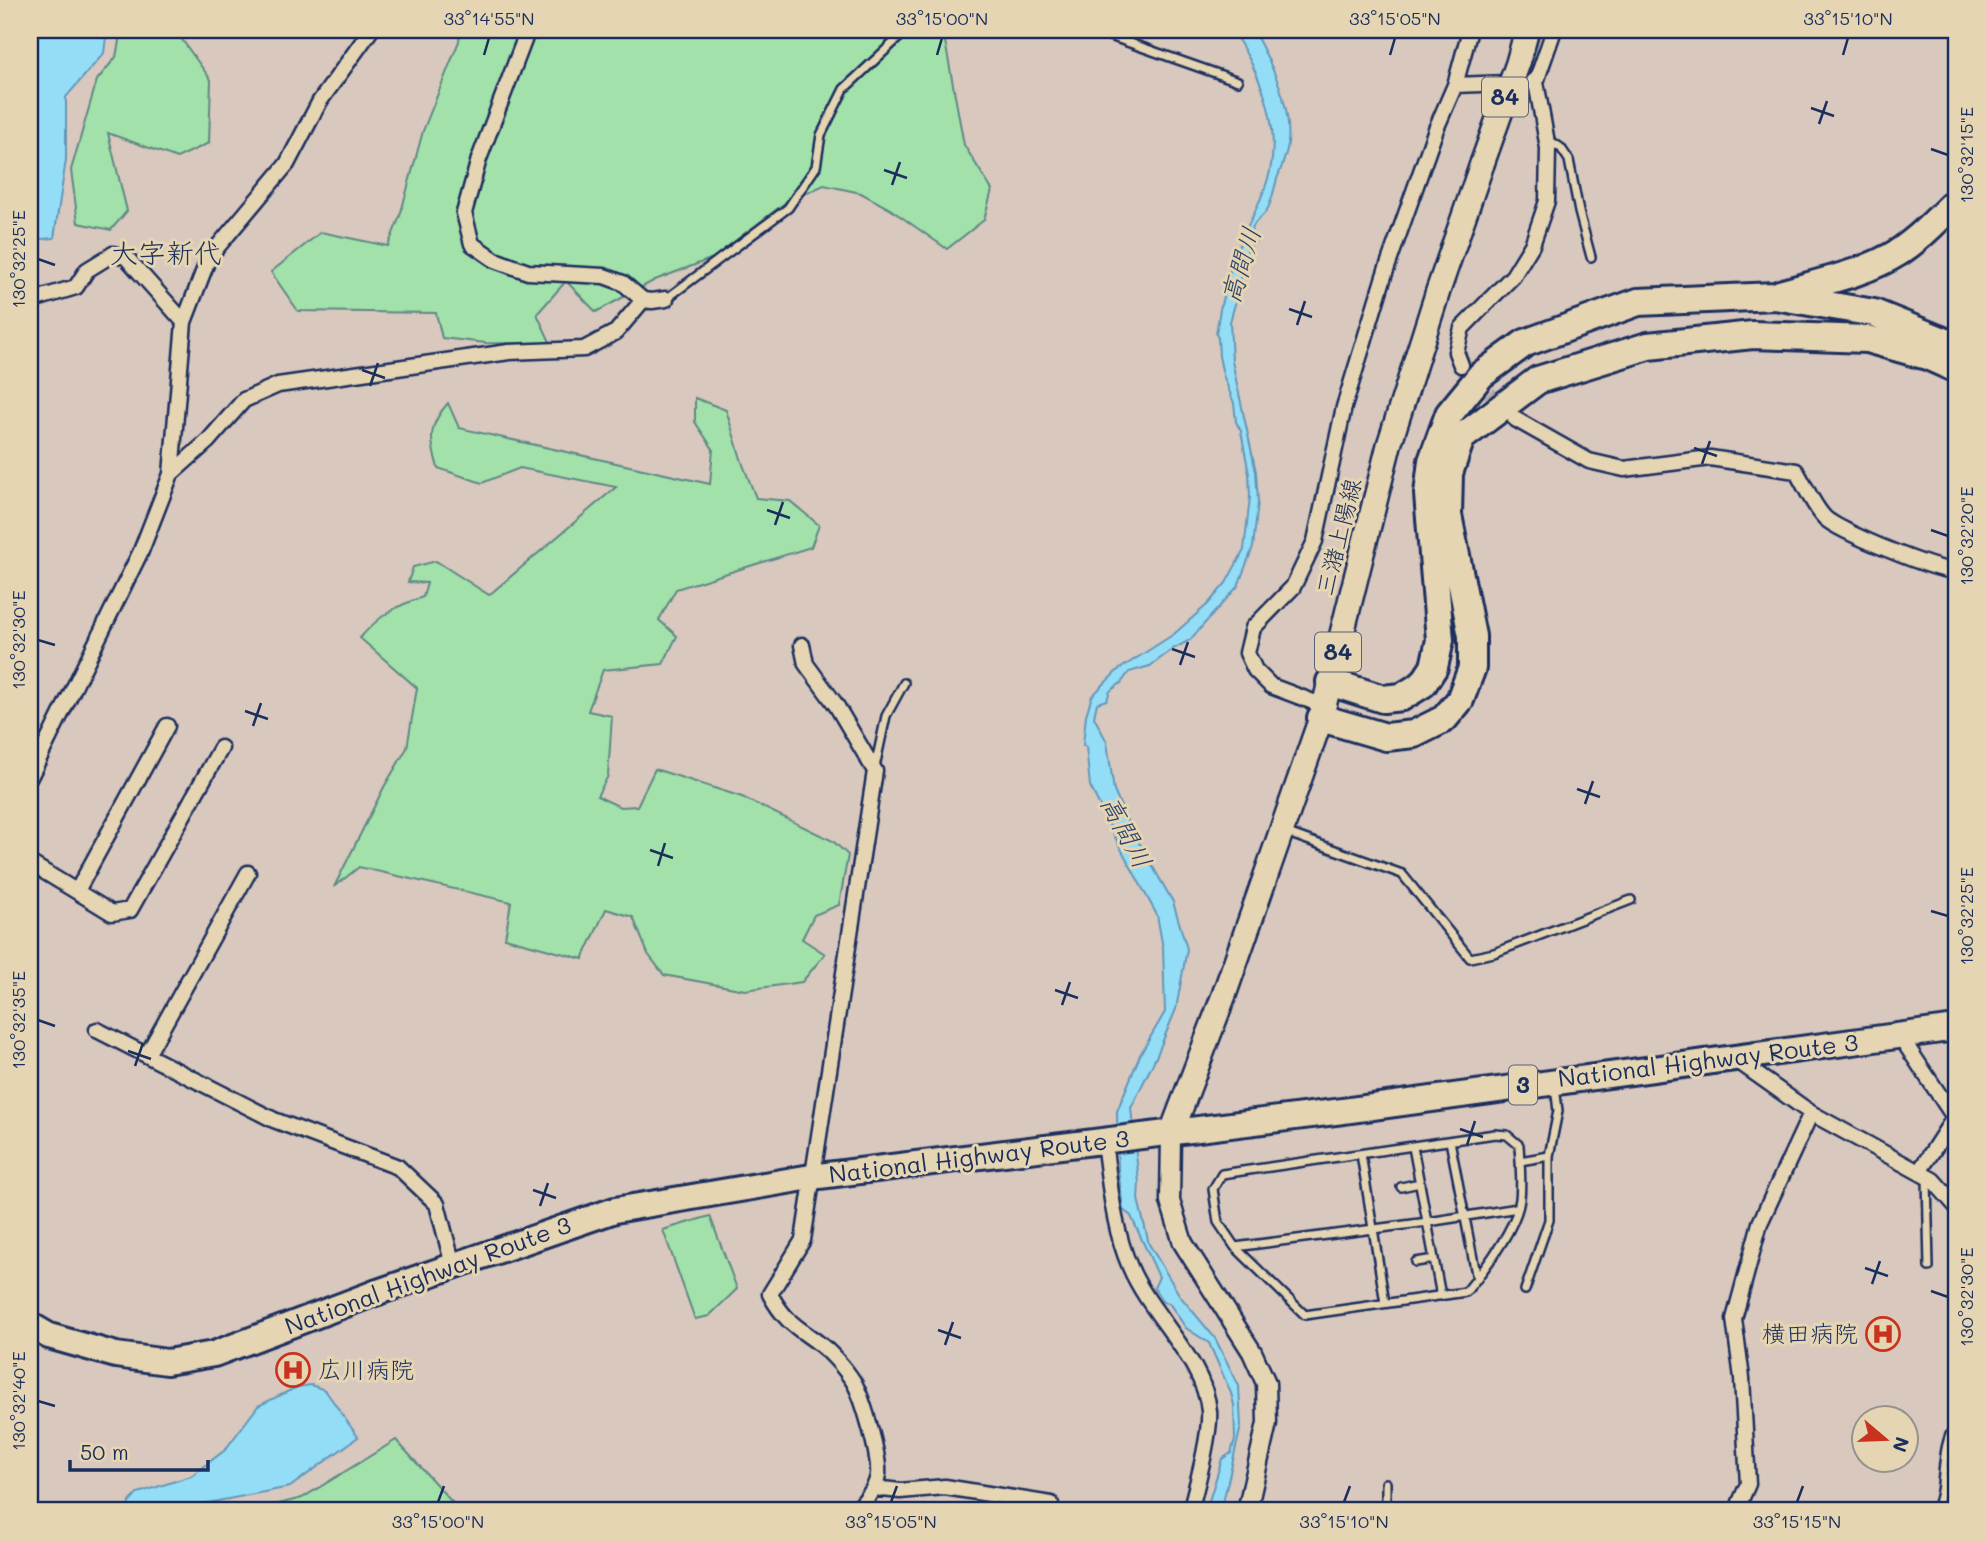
<svg xmlns="http://www.w3.org/2000/svg" width="1986" height="1541" font-family="Mali,'Klee One',sans-serif">
<rect width="100%" height="100%" fill="#d9c8be"/>
<filter id="ink" filterUnits="userSpaceOnUse"><feTurbulence type="fractalNoise" baseFrequency=".0143" numOctaves="2"/><feDisplacementMap in="SourceGraphic" scale="14" xChannelSelector="R" yChannelSelector="G"/><feConvolveMatrix kernelMatrix="1 2 1 2 8 2 1 2 1" color-interpolation-filters="sRGB"/></filter>
<g filter="url(#ink)">
<!-- green -->
<path fill="#a2e1aa" stroke="#5e8884" stroke-width="2" d="M121,30h54l36,50 -2,63 -32,15 -69,-25 19,78 -16,19 -33,-7 -7,-53 26,-90 19,-23z
M460,30h483l21,115 28,45 -8,30 -37,29 -57,-40 -29,-16 -37,-8 -38,17 -73,56 -58,22 -59,32 -30,-31 -29,33 14,30 -65,-1 -44,-5 -6,-25 -138,-2 -27,-39 50,-40 67,14 12,-30 23,-85 36,-90z
M695,398l31,12 16,52 14,36 34,3 29,24 -8,22 -135,42 -17,31 18,16 -14,28 -60,6 -15,41 24,5 -4,60 -11,20 23,11 17,-1 18,-37 87,28 91,44 15,14 -9,50 -25,10 -12,24 23,15 -23,28 -57,8 -81,-15 -16,-21 -15,-37 -27,-8 -23,50 -78,-21 6,-36 -152,-35 -25,20 50,-100 23,-39 10,-60 -57,-50c20,-23 35,-32 63,-41l4,-14 -19,-1 5,-15 23,-6 53,34 127,-108 -96,-19 -38,15 -44,-15c-8,-29 -11,-41 10,-65l11,25 251,56 3,-35 -18,-27z
M30,417l5,1 1,29 -6,21z
M710,1216l27,73 -28,27 -14,3 -32,-89z
M396,1440l64,71h-209l51,-13z"/>
<!-- water -->
<path fill="#94ddf6" stroke="#6497b9" stroke-width="2" d="M30,30h77l-3,23 -38,44v63l-12,78 -24,2z
M1232,30h21c18,33 39,74 35,113 -1,12 -7,25 -11,36 -3,10 -5,22 -10,31 -5,9 -12,8 -16,21l5,9 -1,3 -6,3 -8,23v13l-11,40 2,39 24,111 2,30 -5,45 -15,39 -48,54 -17,9 -23,17 -21,6 -8,11 -11,8 -3,9 -10,3 -3,14 13,25 7,49 15,34 44,77 14,47 -11,60 -19,46 -26,53 8,75 -1,16 11,45 31,52 35,42 24,48 2,40 -20,85h-15l16,-52 9,-6 4,-14 -1,-34 -3,-12 -22,-50 -23,-15 -17,-25 -6,-1 -9,-14 5,-11 -28,-61 -8,-6 -5,-42 -1,-57 23,-56 25,-43 -2,-64 -6,-33 -37,-68 -30,-61 -4,-39 -3,-2 3,-30 6,-19 26,-26 56,-36 34,-30 18,-21 18,-33 6,-53 -1,-23 -8,-43 -5,-9 -2,-19 -11,-28 -4,-19 -1,-18 -2,-4c4,-31 11,-59 23,-88 10,-25 25,-48 31,-75 11,-50 -11,-100 -38,-141z
M311,1385l14,5 33,47 -68,50 -87,17 -12,7h-64l2,-8 9,-10 53,-17 34,-26 33,-44 39,-19z"/>
<g fill="none" stroke-linecap="round" stroke-linejoin="round">
<!-- minor-tunnel -->
<path stroke="#b3a9ab" stroke-width="14" stroke-dasharray="14 7" stroke-linecap="butt" d="M1474,378l32,32"/>
<!-- service casing -->
<g stroke="#1b2f5e" stroke-width="12">
<path id="service" d="M1093,30l145,51
M1549,140l12,8 8,12 10,52 12,45
M666,299l122,-91 28,-41 5,-32 23,-46 63,-59
M875,767l11,-51 18,-33
M1285,832l117,42 68,84 24,-5 137,-53
M1495,1134l12,1 12,10c1,18 3,37 1,54 -3,29 -36,71 -54,93l-161,23 -70,-68 -17,-25 -5,-33 9,-15z
M1450,1141l27,138
M1413,1147l28,149
M1361,1154l24,149
M1520,1161l29,-5
M1927,1177l2,90
M1401,1187l19,-4
M1235,1247l193,-25 90,-14
M1416,1262l18,-3
M1525,1290l24,-70v-64l9,-45 -3,-25
M1386,1483v28
M1935,1511c13,-27 3,-62 21,-87"/>
</g>
<!-- minor casing -->
<g stroke="#1b2f5e" stroke-width="19">
<path id="minor" d="M528,30l-49,129 -15,54 8,31 23,16 33,12 76,4 19,7 20,17 9,1 14,-2
M1455,85l81,-3
M33,300l43,-13 11,-17 26,-16 13,3 58,65
M1461,365l-5,-13 6,-24 51,-52 19,-31 15,-44 1,-53 -12,-66 18,-52
M1515,419l74,42 35,8 86,-11 86,13c9,14 17,35 29,47 13,13 113,54 131,53
M171,474l13,-152 25,-65 78,-93 33,-63 51,-71h-2
M802,645l4,19 30,41 39,66 -72,469 -33,54c19,36 35,35 60,59 7,7 15,16 21,25 11,14 29,79 27,97 -2,14 -13,25 -22,36
M1324,706l-53,-20 -16,-16 -8,-17 6,-25 40,-41 22,-46 29,-134 40,-131 52,-147 19,-44 15,-55
M30,777l111,-226 30,-77 37,-33 36,-41 34,-15 231,-33 75,-3 32,-17 27,-32
M30,863l82,50 18,-3 91,-162
M77,891l90,-165
M97,1030l177,90 124,47 39,37 16,61
M1900,1036l56,84
M147,1055l101,-182
M1735,1059l76,54 122,67 23,26
M1104,1142c6,42 9,86 26,125 20,48 75,94 79,144 2,21 -13,78 -19,100
M1919,1172l35,-54
M874,1488l26,3 45,-4 106,17 1,7
M1740,1502l8,-18 -6,-106 -8,-59 26,-96 51,-110"/>
</g>
<!-- tertiary casing -->
<g stroke="#1b2f5e" stroke-width="23">
<path id="tertiary" d="M1171,1134l-1,67 13,42 69,109 14,31 1,40 -20,88"/>
</g>
<!-- primary casing -->
<g stroke="#1b2f5e" stroke-width="28">
<path id="primary" d="M1171,1134l53,-139 97,-277 68,-273 49,-154 44,-127"/>
</g>
<!-- trunk casing -->
<g stroke="#1b2f5e" stroke-width="30">
<path id="trunk" d="M30,1325l19,11 67,19 51,7 47,-8 161,-61 240,-83 196,-33 532,-66 613,-83"/>
</g>
<!-- motorway casing -->
<g stroke="#1b2f5e" stroke-width="32">
<path id="motorway" d="M1780,294c40,-12 84,-20 119,-42 21,-14 39,-33 57,-51
M1330,682l53,17 19,-2 21,-13 11,-17 6,-27 -12,-146 4,-33 17,-47 32,-39 44,-32 113,-41 137,-6 99,17 82,33
M1321,718l65,19 28,-3 30,-15 16,-19 12,-32v-32l-24,-121 1,-42 12,-35 77,-58 110,-34 105,-11 114,4 60,17 29,13"/>
</g>
<!-- service -->
<use href="#service" stroke="#e6d5b2" stroke-width="7"/>
<!-- minor -->
<use href="#minor" stroke="#e6d5b2" stroke-width="14"/>
<!-- tertiary -->
<use href="#tertiary" stroke="#e6d5b2" stroke-width="18"/>
<!-- primary -->
<use href="#primary" stroke="#e6d5b2" stroke-width="23"/>
<!-- trunk -->
<use href="#trunk" stroke="#e6d5b2" stroke-width="24"/>
<!-- motorway -->
<use href="#motorway" stroke="#e6d5b2" stroke-width="26"/>
<!-- primary-bridge casing -->
<g stroke="#1b2f5e" stroke-width="28" stroke-linecap="butt">
<path id="primary-bridge" d="M1482,164l36,-101 9,-33"/>
</g>
<!-- primary-bridge -->
<use href="#primary-bridge" stroke="#e6d5b2" stroke-width="23"/>
</g>
</g>
<!-- ticks -->
<path fill="none" stroke="#1b2f5e" stroke-width="2.5" d="M484,55l5,-17M937,55l5,-17M1390,55l5,-17M1843,55l5,-17M1811,108l23,8M1819,124l8,-23M1931,149l17,6M884,170l23,8M892,185l8,-23M38,259l17,6M1289,309l23,8M1297,325l8,-24M362,370l23,8M370,386l8,-23M1694,448l23,8M1702,464l8,-23M767,510l23,8M775,525l8,-23M1931,530l17,6M38,640l17,5M1172,649l23,8M1180,665l8,-23M245,711l23,8M253,726l8,-23M1577,789l23,8M1585,804l8,-23M650,850l23,8M658,866l7,-23M1931,911l17,5M1055,990l23,8M1062,1005l8,-23M38,1020l17,6M128,1051l23,8M135,1066l8,-23M1460,1129l23,8M1467,1145l8,-24M533,1190l23,8M540,1206l8,-23M1865,1268l23,8M1872,1284l8,-23M1931,1291l17,6M938,1330l23,8M945,1345l8,-23M38,1401l17,5M438,1502l6,-16M891,1502l6,-16M1344,1502l6,-16M1797,1502l6,-16"/>
<!-- icons -->
<defs>
<g id="hospital-ring" transform="scale(1.75)"><circle r="9.5" fill="#e6d5b2" stroke="#c8321e" stroke-width="1.5"/><path d="M-5-5h3v3.5h4V-5h3V5h-3V1.5h-4V5h-3Z" fill="#c8321e"/></g>
</defs>
<g fill-rule="evenodd">
<use href="#hospital-ring" x="1883" y="1334"/>
<use href="#hospital-ring" x="293" y="1370"/>
</g>
<g text-anchor="middle" stroke-width="6" stroke-linejoin="round" paint-order="stroke">
<!-- shield labels -->
<g fill="#e6d5b2" stroke="#586177" stroke-width="2">
<rect x="1482" y="77.5" width="46" height="39" rx="5"/>
<rect x="1315" y="632.5" width="46" height="39" rx="5"/>
<rect x="1509" y="1065.5" width="28" height="39" rx="5"/>
</g>
<g font-size="23" font-weight="bold" fill="#1b2f5e">
<text x="1505" y="105">84</text>
<text x="1338" y="660">84</text>
<text x="1523" y="1093">3</text>
</g>
<!-- street labels -->
<g font-size="24" fill="#1b2f5e" stroke="#e6d5b2">
<text transform="translate(1339 537) rotate(-76)" y="8">三潴上陽線</text>
<text transform="translate(1708 1061) rotate(-7)" y="8">National Highway Route 3</text>
<text transform="translate(979 1157) rotate(-7)" y="8">National Highway Route 3</text>
<text transform="translate(428 1276) rotate(-20)" y="8">National Highway Route 3</text>
</g>
<!-- poi labels -->
<g font-size="24" fill="#1b2f5e" stroke="#e6d5b2" text-anchor="end">
<text x="1858" y="1342">横田病院</text>
<text x="318" y="1378" text-anchor="start">広川病院</text>
</g>
<!-- water labels -->
<g font-size="26" font-style="italic" fill="#27406d" stroke="#e6d5b2">
<text transform="translate(1241 265) rotate(-73)" y="9">高間川</text>
<text transform="translate(1126 832) rotate(62)" y="9">高間川</text>
</g>
<!-- quarter labels -->
<g font-size="28" fill="#1b2f5e" stroke="#e6d5b2">
<text x="166" y="263">大字新代</text>
</g>
</g>
<!-- margin -->
<rect width="1986" height="1541" fill="none" stroke="#e6d5b2" stroke-width="77"/>
<!-- north arrow -->
<g transform="translate(1885 1439) rotate(109)"><circle r="33" fill="#e6d5b2" stroke="#959390" stroke-width="2"/>
<path d="M0-5L12 26L0 18L-12 26Z" fill="#c8321e"/>
<text y="-10" font-size="19" font-weight="bold" text-anchor="middle" fill="#1b2f5e">N</text>
</g>
<!-- scale -->
<path d="M70 1460v10h138v-10" fill="none" stroke="#1b2f5e" stroke-width="3.5"/>
<text x="80" y="1460" font-size="21" fill="#1b2f5e" stroke="#e6d5b2" stroke-width="5" paint-order="stroke">50 m</text>
<rect x="38" y="38" width="1910" height="1464" fill="none" stroke="#1b2f5e" stroke-width="2.5"/>
<g font-size="18" text-anchor="middle" fill="#1b2f5e">
<text x="489" y="25">33°14'55"N</text>
<text x="942" y="25">33°15'00"N</text>
<text x="1395" y="25">33°15'05"N</text>
<text x="1848" y="25">33°15'10"N</text>
<text transform="translate(1967 155) rotate(-90)" y="6">130°32'15"E</text>
<text transform="translate(19 259) rotate(-90)" y="6">130°32'25"E</text>
<text transform="translate(1967 536) rotate(-90)" y="6">130°32'20"E</text>
<text transform="translate(19 640) rotate(-90)" y="6">130°32'30"E</text>
<text transform="translate(1967 916) rotate(-90)" y="6">130°32'25"E</text>
<text transform="translate(19 1020) rotate(-90)" y="6">130°32'35"E</text>
<text transform="translate(1967 1297) rotate(-90)" y="6">130°32'30"E</text>
<text transform="translate(19 1401) rotate(-90)" y="6">130°32'40"E</text>
<text x="438" y="1528">33°15'00"N</text>
<text x="891" y="1528">33°15'05"N</text>
<text x="1344" y="1528">33°15'10"N</text>
<text x="1797" y="1528">33°15'15"N</text>
</g>
</svg>
